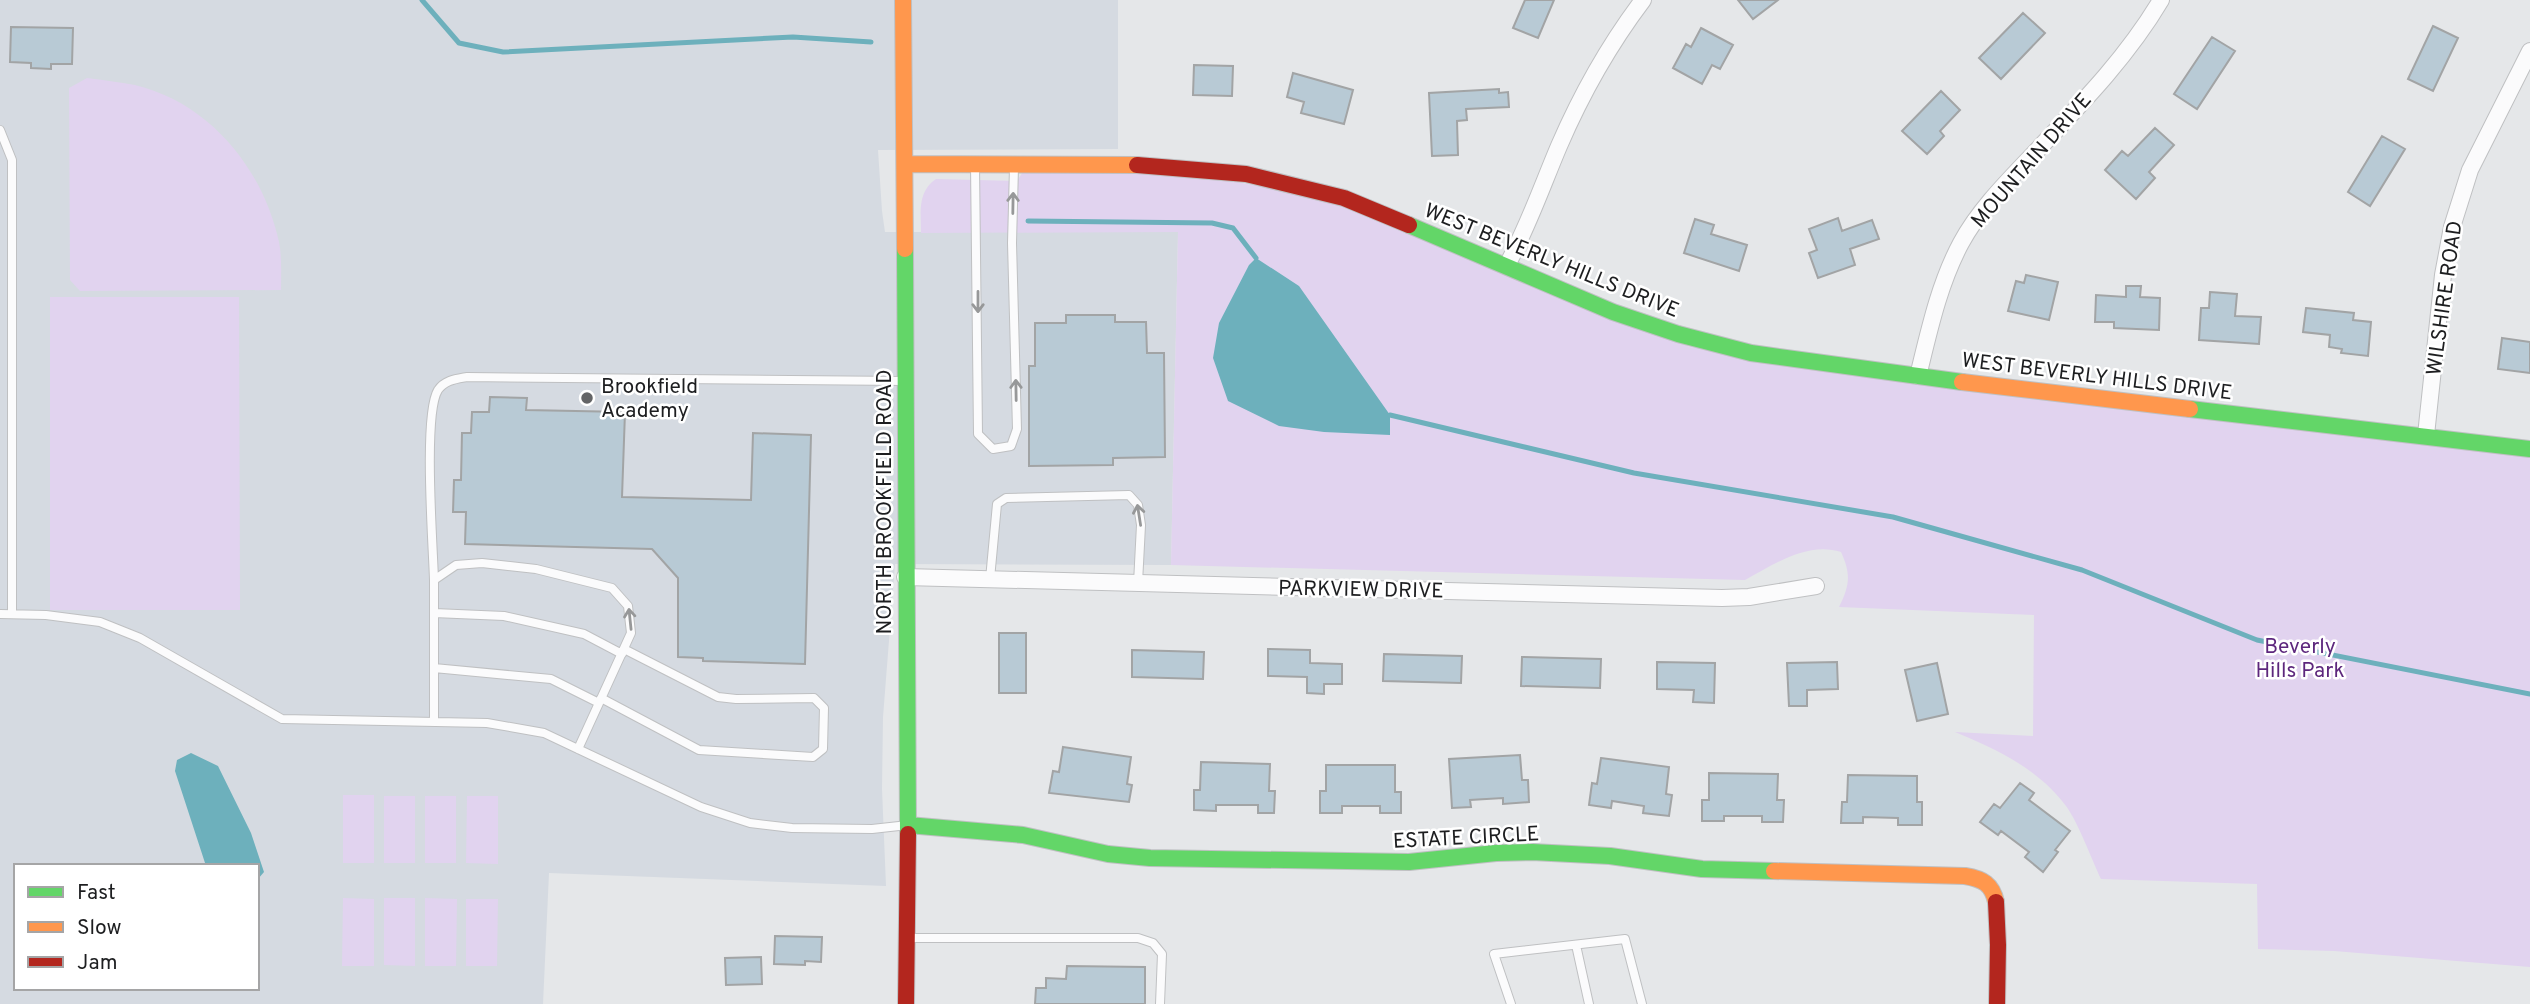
<svg xmlns="http://www.w3.org/2000/svg" width="2530" height="1004" font-family="Overpass,sans-serif">
<rect width="100%" height="100%" fill="#e5e7e9"/>
<!-- built -->
<path fill="#d5dae1" fill-rule="evenodd" d="M0,0h1118v149l-240,1 4,61 3,21h293l-7,333 -276,-1 -12,153 -1,72 4,97 -337,-13 -6,131h-543zM16,866h241v122h-241z"/>
<!-- green -->
<path fill="#e1d3ef" d="M87,78c16,2 32,4 48,7 75,18 128,84 144,157 3,15 2,32 2,48l-201,1 -10,-11 -1,-192z
M1024,170l182,6 119,23 365,148 840,107v513l-196,-16 -76,-2 -1,-65 -156,-5c-10,-21 -22,-55 -35,-73 -27,-37 -70,-57 -111,-74l78,4 1,-121 -195,-8c11,-22 12,-33 2,-55 -33,-11 -67,12 -96,28l-574,-15 7,-333 -257,1c0,-20 -4,-41 15,-54l81,2z
M50,297h189l1,313h-190z
M343,795h31v68h-31z
M384,796h31v67h-31z
M425,796h31v67h-31z
M467,796h31v68l-32,-1z
M343,898l31,1v67h-32z
M384,898h31v68l-31,-1z
M425,898l32,1 -1,67h-31z
M466,899h32l-1,67h-31z"/>
<!-- water -->
<path fill="#6db0bc" d="M1256,258l43,28 91,129v20l-66,-3 -45,-6 -51,-25 -15,-43 6,-35 30,-58z
M191,753l27,13 33,67 13,39 -6,7 -1,-13h-51l-31,-95 2,-11z"/>
<g fill="none" stroke-linecap="round" stroke-linejoin="round">
<!-- stream -->
<path stroke="#6db0bc" stroke-width="5" d="M422,0l37,43 44,9 290,-15 78,5
M1028,221l184,2 21,5 23,30
M1390,415l244,58 259,44 189,53 175,70 273,54"/>
</g>
<!-- building -->
<path fill="#b8cad5" stroke="#a2a4a5" stroke-width="2" d="M1525,0h29l-16,38 -25,-10z
M1738,0h40l-25,19z
M2023,13l22,20 -44,46 -22,-21z
M2433,26l25,12 -25,53 -25,-12z
M11,27l62,1 -1,36h-21v5l-20,-1v-5l-21,-1z
M1701,28l32,17 -13,24 -8,-4 -10,19 -29,-16 13,-24 5,3z
M2212,37l23,14 -38,58 -23,-15z
M1194,65l39,1 -1,30 -39,-1z
M1293,73l60,17 -9,34 -43,-11 3,-11 -17,-5z
M1499,89v4l9,-1 1,15 -43,2 1,11 -10,1 1,34 -26,1 -3,-63z
M1941,91l19,19 -20,21 4,5 -17,18 -25,-23z
M2155,128l19,17 -25,27 6,6 -19,21 -31,-29 17,-19 6,5z
M2382,136l23,13 -35,57 -22,-14z
M1838,218l4,13 30,-11 7,19 -29,10 5,16 -37,13 -9,-25 8,-3 -8,-21z
M1695,219l19,6 -3,9 36,11 -8,26 -55,-18z
M2026,275l32,7 -9,38 -41,-9 8,-30 8,2z
M2126,286h15l-1,11 20,1 -1,32 -45,-2v-6h-19l1,-27 30,2z
M2210,292l27,2 -2,22 26,1 -2,27 -60,-4 2,-32h8z
M2306,308l48,5 -1,7 18,2 -3,34 -27,-3 1,-4 -13,-2 1,-12 -27,-3z
M1066,315h49v7h31l1,31h17l1,104 -52,1v7l-84,1v-100h6v-43h31z
M2502,338l28,4v31l-32,-4z
M490,397l37,1 -1,12 99,2 -3,85 129,3 2,-67 58,2 -6,229 -102,-3v-3l-25,-1v-79l-26,-29 -187,-5 1,-32h-13l1,-32h7l1,-47h9l1,-21h17z
M999,633h27v60h-27z
M1268,649l42,1v13l32,1v20h-18v10l-17,-1v-16l-39,-1z
M1132,650l72,2 -1,27 -71,-2z
M1384,654l78,2 -1,27 -78,-2z
M1522,657l79,2 -1,29 -79,-2z
M1657,662l58,1 -1,40 -21,-1 1,-12 -37,-1z
M1837,662l1,27 -31,1v16h-18l-2,-43z
M1937,663l11,51 -31,7 -12,-51z
M1063,747l68,10 -4,27 5,1 -3,17 -80,-9 4,-22 6,1z
M1520,755l2,25h6l1,22 -26,2v-6l-33,2 1,7 -19,1 -3,-49z
M1601,758l68,9 -3,27 6,1 -3,21 -26,-3 1,-7 -32,-5 -1,7 -22,-3 3,-22 5,1z
M1201,762l69,2 -1,27h6l-1,22h-16v-8h-42v6l-22,-1v-20h6z
M1326,765h69v27h6v21h-21v-7h-38v7h-22v-22h6z
M1709,773l69,1 -1,26h7l-1,22h-21v-6h-38v5h-22v-21h7z
M1848,775l69,1v26h5v23h-24v-7l-35,-1v6h-22l1,-21h5z
M2020,783l14,10 -5,7 41,31 -15,19 3,2 -15,20 -18,-15 4,-5 -28,-21 -3,4 -18,-13 14,-18 6,4z
M775,936l47,1 -1,25 -16,-1v4l-31,-1z
M761,957l1,27 -36,1 -1,-27z
M1067,966l78,1v37h-110l1,-16h10v-10l20,1z"/>
<g fill="none" stroke-linecap="round" stroke-linejoin="round">
<!-- lane casing -->
<g stroke="#bfc0c2" stroke-width="10">
<path id="lane" d="M0,130l12,30v454
M975,164l3,270 15,15 18,-3 6,-17 -5,-186 2,-76
M990,579l7,-75 9,-6 123,-3 9,10 3,20 -3,58
M434,580c-1,-35 -11,-166 4,-190 7,-10 18,-11 29,-13l437,4
M434,613l70,3 80,18 38,20
M0,614l46,1 54,7 40,16 142,81 205,4 57,10 157,74 49,16 42,5 80,1 36,-4
M434,668l117,11 48,24
M601,698l98,52 114,7 10,-8 1,-41 -10,-10 -78,1 -18,-2 -94,-48
M434,722v-142l22,-15 26,-2 54,6 76,19 16,18 3,27 -53,116
M909,938h229l15,5 9,11 -2,50
M1576,945l13,59
M1511,1004l-17,-50 131,-15 17,65"/>
</g>
<!-- street casing -->
<g stroke="#bfc0c2" stroke-width="18">
<path id="street" d="M1507,265c21,-38 35,-79 52,-119 22,-51 50,-101 84,-146
M1918,376c11,-45 21,-92 43,-133 20,-37 53,-68 82,-99 43,-45 86,-90 118,-144
M2426,435l17,-160 9,-48 18,-57 60,-119
M905,577l817,21 27,-1 67,-11"/>
</g>
<!-- fast casing -->
<g stroke="#bfc0c2" stroke-width="18">
<path id="fast" d="M1409,225l204,87 65,22 73,19 211,29
M905,249l3,585
M2190,409l340,40
M908,825l115,10 85,19 42,4 259,4 87,-9 36,-1 78,4 92,13 72,2"/>
</g>
<!-- slow casing -->
<g stroke="#bfc0c2" stroke-width="18">
<path id="slow" d="M903,0l2,249
M905,164l232,1
M1962,382l228,27
M1774,871l191,5c18,3 27,8 31,26"/>
</g>
<!-- jam casing -->
<g stroke="#bfc0c2" stroke-width="18">
<path id="jam" d="M1137,165l109,9 98,24 65,27
M1996,902l2,43 -1,59
M906,1004l2,-170"/>
</g>
<!-- lane -->
<use href="#lane" stroke="#fbfbfc" stroke-width="8"/>
<!-- street -->
<use href="#street" stroke="#fbfbfc" stroke-width="16"/>
<!-- fast -->
<use href="#fast" stroke="#63d668" stroke-width="16"/>
<!-- slow -->
<use href="#slow" stroke="#ff974d" stroke-width="16"/>
<!-- jam -->
<use href="#jam" stroke="#b3261e" stroke-width="16"/>
</g>
<!-- one-way arrows -->
<defs><path id="oneway-shaft" d="M-6 0H5M1.5-3L5.5 0L1.5 3" fill="none" stroke-width="1.6" stroke-linecap="round" stroke-linejoin="round" transform="scale(1.75)"/></defs>
<g stroke="#979899">
<use href="#oneway-shaft" transform="translate(1013 203) rotate(-89)"/>
<use href="#oneway-shaft" transform="translate(978 302) rotate(90)"/>
<use href="#oneway-shaft" transform="translate(1016 390) rotate(-91)"/>
<use href="#oneway-shaft" transform="translate(1139 515) rotate(-99)"/>
<use href="#oneway-shaft" transform="translate(630 619) rotate(-96)"/>
</g>
<!-- markers -->
<circle fill="#636466" stroke="#fff" stroke-width="2.5" cx="587" cy="398" r="7"/>
<g text-anchor="middle" stroke-width="5" stroke-linejoin="round" paint-order="stroke">
<!-- street labels -->
<g font-size="21" fill="#1d1e20" stroke="#fff">
<text transform="translate(2031 160) rotate(-49)" y="7">MOUNTAIN DRIVE</text>
<text transform="translate(1552 260) rotate(22)" y="7">WEST BEVERLY HILLS DRIVE</text>
<text transform="translate(2444 298) rotate(-82)" y="7">WILSHIRE ROAD</text>
<text transform="translate(2097 376) rotate(7)" y="7">WEST BEVERLY HILLS DRIVE</text>
<text transform="translate(884 502) rotate(-90)" y="7">NORTH BROOKFIELD ROAD</text>
<text transform="translate(1361 589) rotate(1)" y="7">PARKVIEW DRIVE</text>
<text transform="translate(1466 837) rotate(-3)" y="7">ESTATE CIRCLE</text>
</g>
<!-- poi labels -->
<g font-size="21" fill="#1d1e20" stroke="#fff" text-anchor="start">
<text x="601" y="393">Brookfield<tspan x="601" dy="24">Academy</tspan></text>
</g>
<!-- park labels -->
<g font-size="21" fill="#5d277d" stroke="#fff">
<text x="2300" y="653">Beverly<tspan x="2300" dy="24">Hills Park</tspan></text>
</g>
</g>
<!-- legend -->
<rect x="14" y="864" width="245" height="126" fill="#ffffff" stroke="#a5a5a6" stroke-width="2"/>
<rect x="28" y="887" width="35" height="10" fill="#63d668" stroke="#a5a5a6" stroke-width="2"/>
<text x="77" y="899" font-size="21" fill="#1d1e20">Fast</text>
<rect x="28" y="922" width="35" height="10" fill="#ff974d" stroke="#a5a5a6" stroke-width="2"/>
<text x="77" y="934" font-size="21" fill="#1d1e20">Slow</text>
<rect x="28" y="957" width="35" height="10" fill="#b3261e" stroke="#a5a5a6" stroke-width="2"/>
<text x="77" y="969" font-size="21" fill="#1d1e20">Jam</text>
</svg>
